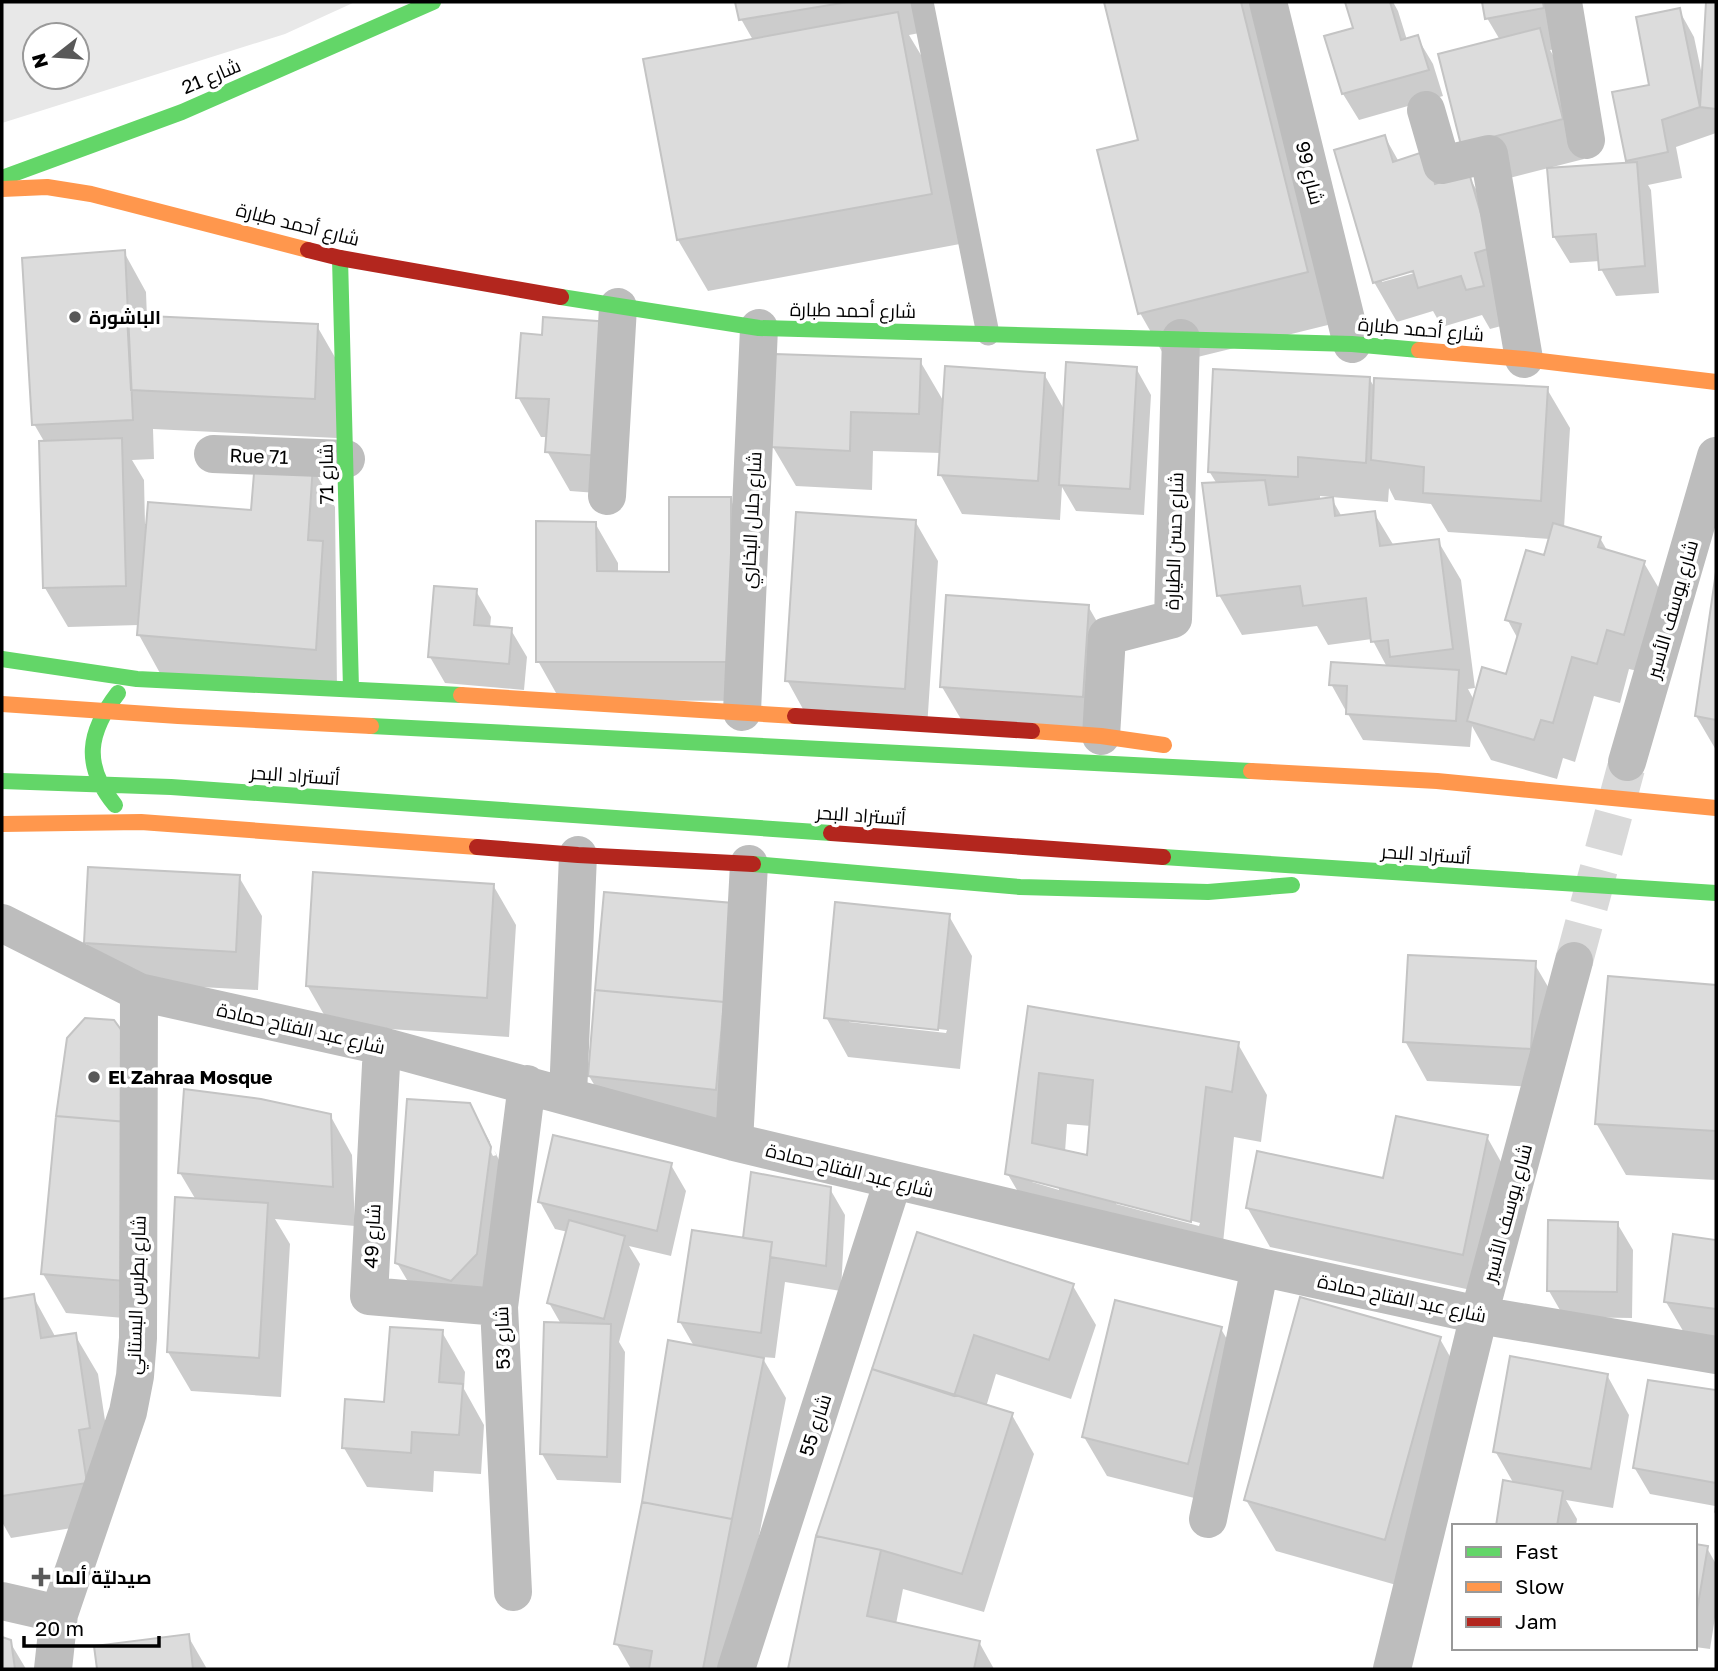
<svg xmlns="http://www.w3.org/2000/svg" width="1718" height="1671" font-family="'Golos Text',Cairo,sans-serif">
<rect width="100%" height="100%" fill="#fff"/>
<!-- green -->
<path fill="#e8e8e8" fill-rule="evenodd" d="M2,2h353l-70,32 -283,89zM35,35h42v42h-42z"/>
<!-- shadow -->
<path fill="#0003" fill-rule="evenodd" d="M737,2h185l8,29 -21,4 18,30 33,179 -252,47 -30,-51 75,-200 -12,-21z
M1106,2h151l79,321 -167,41 -29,-51v-172z
M1347,2h46l5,9 9,29 10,-3 16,27 10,32 -84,24 -16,-26 12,-65z
M1484,2h73l8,46 -15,2 12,20 22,89 -98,25 14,-144 -13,-22z
M1707,2h9v131l-40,14 6,31 -34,7 3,5 8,103 -43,3 -15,-27 -1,-8 -30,2 -16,-26 76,-73 -2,-4 23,-74 28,-76 15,27 8,38h2z
M1385,137l14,25 69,13 23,40 14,110 -15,4 -8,-14 -40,12 -9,-16 -36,11 -23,-40zM1421,267l1,4 -40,11v-3z
M124,252l22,40 1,26 170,8 23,40 -3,72 -184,-9 1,30 -22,1 12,20 1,44 108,-12 59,-45 23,40 2,182 -176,-14 -22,-40v-10l-71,2 -23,-39v-145l-11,-19z
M522,335l101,160 -53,-4 -23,-40 1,-14h-7l-23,-40z
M920,361l24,41 100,-28 21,37 71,-43 15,27 -7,120 -68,-4 -14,-24 -2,33 -98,-6 -22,-40 1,-21 -68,-2 -1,39 -76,-4 -23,-39z
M1369,378l7,12 171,-1 23,39 -6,100 36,10 8,14 36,11 23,39 -21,71 -17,-4 -9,34 -26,-7 -19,66 -12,-4 -6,21 -66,-19 -19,-34 -2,21 -107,-7 -15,-26v-3h-2l-15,-27 56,-17 -15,-28 -44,6 -11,-19 -75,9 -23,-40 -2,-111 -8,-13zM1389,488l6,12 36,4 17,28 102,7 -5,18 -38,62 11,20 -10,37 -34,24 -6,-11 7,-1 -14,-108 -23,-39 -44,5 -20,-33 -32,4 -10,-18 -12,1v-4l68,6z
M730,499l23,40v162l-193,-1 -22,-39 57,-138 23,40v10l53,1z
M915,521l23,40 -11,167 -118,-8 -22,-40z
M1716,583v167l-20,-34z
M476,591l15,26 -1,11 21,2 16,27 -3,33 -79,-7 -15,-26z
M1088,606l23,40 -6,90 -140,-10 -23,-39z
M239,877l23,39 -4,74 -150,-8 -22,-39z
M493,885l23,40 -7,112 -179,-12 -23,-40z
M732,905l6,224 -126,-14 -23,-39z
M949,916l23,40 -12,113 -112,-12 -22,-40zM849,1019l98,11 -1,3 -97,-11z
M1534,963l23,39 -4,86 -126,-7 -22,-40z
M1610,977l106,10v193l-90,-5 -30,-52z
M1029,1008l209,36 29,51 -6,47 -27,-5 -14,135 -183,-48 -30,-51zM1067,1124l24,2 -2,31 -24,-5zM1033,1179l26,7v4l-27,-8zM1116,1201l84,22 -1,3 -83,-22z
M469,1105l21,37h-4l7,14 4,-1 -3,-5 19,38 -14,106 -79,8 -23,-39z
M330,1115l22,40 3,71 -80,-7 15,25 -9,153 -90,-6 -23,-39 28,-152 -16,-27z
M58,1116l89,204 -81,-7 -23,-39z
M1487,1137l22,39 -24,117 -215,-46 -23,-40 137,-27z
M671,1165l15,26 -15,65 -42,-10 11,18 -21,78 6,10 -4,131 -64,-3 -15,-26 19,-130 -12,-21 19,-71 -13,-3 -15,-27z
M830,1189l15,26 -4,76 -56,-9 -10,76 -13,-1 24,41 -53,271h-102l-15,-26 78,-297 -14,-24 64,-82z
M1617,1223l16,27 -1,68 -68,-1 -15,-26z
M919,1234l154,52 23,39 -25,74 -75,-25 -10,33 26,8 22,39 -50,158 -81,-23 -7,35 83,18 15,27h-204l28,-133z
M1674,1236l42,6v103l-27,-4 -23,-39z
M33,1296l23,42 19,-3 23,39 14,93 -4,55 -97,16 -9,-16v-222z
M1221,1329l23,39 -34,134 -103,-26 -23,-39z
M442,1332l23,40 -1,17 20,36 -3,49 -47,-3 -1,21 -66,-5 -23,-39 42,-44z
M1440,1339l29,51 -55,200 -138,-39 -30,-51z
M1607,1375l22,40 -16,93 -47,-8 11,19 -1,7h-79l17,-42 -19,-33z
M1649,1382l67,9v124l-2,-3 1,-6 -65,-12 -16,-27z
M1695,1546l12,2 9,16v47l-6,38 -15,-2z
M188,1636l19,33h-108l-3,-21z
M2,1639l8,3 16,27h-24z"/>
<!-- building -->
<path fill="#dcdcdc" stroke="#c4c4c4" stroke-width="2" fill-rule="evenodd" d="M735,2h113l-109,18z
M1104,2h137l67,270 -170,42 -41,-164 41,-10z
M1345,2h45l11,38 17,-5 11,35 -87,24 -18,-58 29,-8z
M1482,2h61l1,6 -59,11z
M1706,2h10v107l-16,-2z
M1680,8l20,99 -38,13 6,32 -42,9 -14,-69 37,-7 -13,-68z
M898,12l34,182 -255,46 -34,-181z
M1540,28l23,91 -102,26 -23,-91z
M1385,135l8,27 33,-11 9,33 34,-11 22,75 -16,5 9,33 -18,4 -5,-14 -43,12 -5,-17 -40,12 -39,-133z
M1637,162l8,104 -46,4 -3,-36 -43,3 -6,-69z
M125,250l8,170 -101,5 -10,-167z
M127,315l191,9 -3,75 -184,-9z
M543,317l67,5 -9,134 -56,-4 4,-53 -33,-1 5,-65 21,2z
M775,354l146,5 -2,55 -68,-2 -1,39 -79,-4z
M1066,362l71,5 -7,122 -71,-4z
M945,366l100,7 -7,108 -100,-6z
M1213,369l157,8 -4,86 -68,-6v20l-90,-5z
M1374,378l174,9 -7,114 -118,-8 1,-26 -53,-7z
M122,438l4,148 -83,2 -4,-147z
M255,461l58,4 -5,75 15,1 -7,109 -179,-15 11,-133 103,8z
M1265,480l4,25 64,-8 2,19 40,-5 5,35 59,-7 14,110 -63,8 -2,-17 -17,2 -5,-44 -63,8 -3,-20 -83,10 -15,-113z
M669,497h62v165h-195v-141l60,1 1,49 72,1z
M796,512l120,8 -11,169 -120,-8z
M1553,523l48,14 -3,10 47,14 -21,74 -17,-5 -10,34 -25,-7 -19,66 -12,-3 -7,20 -67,-19 15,-54 24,7 15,-50 -16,-4 21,-70 18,5z
M1716,572v148l-21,-4z
M434,586l43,3 -3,36 38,3 -3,36 -81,-7z
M946,595l143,10 -6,92 -143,-10z
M1331,662l128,8 -3,51 -110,-7 1,-28 -18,-1z
M88,867l152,8 -4,77 -152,-9z
M313,872l181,12 -7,114 -181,-12z
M604,892l129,11 -9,99 -129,-12z
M835,902l115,12 -12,116 -114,-12z
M1408,955l128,6 -5,88 -128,-7z
M1608,976l108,9v146l-121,-7z
M595,990l129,12 -8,88 -128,-14z
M1028,1006l211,36 -7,50 -26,-5 -15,135 -186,-48zM1039,1073l54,7 -6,75 -55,-12z
M85,1018l29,2 13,18v84l-71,-6 11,-78z
M184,1089l77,10 70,15 2,73 -155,-14z
M407,1099l63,4 21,44 -14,107 -26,27 -56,-18z
M56,1116l71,6 -2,159 -84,-7z
M1396,1116l92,19 -25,120 -217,-47 11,-57 126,27z
M553,1135l119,28 -15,68 -119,-29z
M751,1172l80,15 -5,79 -56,-9 2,-15 -29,-4z
M175,1197l93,6 -9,155 -92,-6z
M569,1220l56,16 -21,83 -57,-16z
M1548,1220l70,2 -1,70 -70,-1z
M692,1230l80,12 -11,91 -83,-11z
M917,1232l157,52 -25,76 -75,-25 -20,61 -82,-27z
M1673,1234l43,6v69l-52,-7z
M34,1294l7,44 35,-5 14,95 -11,2 8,53 -85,13v-197z
M1300,1297l141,40 -56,203 -141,-40z
M1115,1300l107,27 -34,137 -106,-27z
M544,1322l67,2 -4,133 -67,-3z
M390,1327l53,3 -4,52 24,2 -4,51 -47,-3 -1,21 -69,-5 3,-49 39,3z
M668,1340l96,18 -32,161 -90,-17z
M1510,1356l98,18 -17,95 -98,-17z
M872,1369l141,44 -51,161 -81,-24 -65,-14z
M1648,1380l68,10v93l-83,-15z
M1503,1480l60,11 -6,35h-61z
M642,1502l90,17 -29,150h-54l3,-18 -38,-7z
M816,1536l65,14 -14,66 113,25 -6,28h-186z
M1695,1544l13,2 -13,76z
M189,1634l4,35h-96l-3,-23z
M2,1637l9,3 4,29h-13z"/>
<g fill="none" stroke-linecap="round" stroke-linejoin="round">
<!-- street-tunnel -->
<path stroke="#d9d9d9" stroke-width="38" stroke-dasharray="38 19" stroke-linecap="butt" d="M1574,961l52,-193"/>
<!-- lane -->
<path stroke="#bdbdbd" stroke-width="23" d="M922,2l66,332"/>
<!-- street -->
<path stroke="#bdbdbd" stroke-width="38" d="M1268,2l84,342
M1563,2l23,138
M1426,110l16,55 47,-11 35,205
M213,454l133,5
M607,496l11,-189
M742,712l17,-384
M1101,736l6,-100 66,-17 8,-281
M1627,762l89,-306
M2,923l137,69 243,54 352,96 526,125 219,48 237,40
M382,1046l-13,250 130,11
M568,1095l10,-240
M734,1142l15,-278
M1208,1519l52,-252
M513,1592l-14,-285 28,-223
M2,1601l57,13
M53,1669l6,-55 69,-202 7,-36 3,-38 1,-346
M736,1669l157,-488
M1392,1669l87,-354 95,-354"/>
<!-- fast -->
<path stroke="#63d668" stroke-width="16" d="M2,178l180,-66 251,-110
M340,258l11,431
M561,297l198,31 593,16 67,6
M2,659l135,20 324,16
M371,726l880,45
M2,781l169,6 660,46
M115,805c-33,-40 -27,-73 3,-112
M1163,857l553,36
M753,864l267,23 188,5 84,-7"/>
<!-- slow -->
<path stroke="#ff974d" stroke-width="16" d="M2,189l45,-2 44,7 217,56
M1419,350l105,9 192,23
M461,695l334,21
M2,704l176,12 193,10
M1032,731l69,5 63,9
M1251,771l186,10 279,27
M2,824l139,-2 336,25"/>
<!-- jam -->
<path stroke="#b3261e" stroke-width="16" d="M308,250l32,8 221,39
M795,716l237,15
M831,833l332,24
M477,847l101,8 175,9"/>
</g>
<!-- markers -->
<g fill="#595959" stroke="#fff" stroke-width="2.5">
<circle cx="75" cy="317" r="7"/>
<circle cx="94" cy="1077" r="7"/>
<path d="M37.5 1566.5h7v7h7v7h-7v7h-7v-7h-7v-7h7z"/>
</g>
<g text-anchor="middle" stroke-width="7" stroke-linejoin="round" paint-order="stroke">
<!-- street labels -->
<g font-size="19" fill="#000" stroke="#fff">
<text transform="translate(211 76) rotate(-23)" y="7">شارع 21</text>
<text transform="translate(1310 173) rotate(76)" y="7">شارع 99</text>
<text transform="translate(298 224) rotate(14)" y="7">شارع أحمد طبارة</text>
<text transform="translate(853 310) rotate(1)" y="7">شارع أحمد طبارة</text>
<text transform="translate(1421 329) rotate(5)" y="7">شارع أحمد طبارة</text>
<text transform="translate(259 456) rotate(2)" y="7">Rue 71</text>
<text transform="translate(326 474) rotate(-91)" y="7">شارع 71</text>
<text transform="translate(751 520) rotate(-87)" y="7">شارع جلال البخاري</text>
<text transform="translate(1174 541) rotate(-88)" y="7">شارع حسن الطيارة</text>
<text transform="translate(1672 609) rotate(-74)" y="7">شارع يوسف الأسير</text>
<text transform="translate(295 775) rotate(4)" y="7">أتستراد البحر</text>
<text transform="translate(861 815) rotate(4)" y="7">أتستراد البحر</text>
<text transform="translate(1426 854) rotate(4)" y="7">أتستراد البحر</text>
<text transform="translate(301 1028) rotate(13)" y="7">شارع عبد الفتاح حمادة</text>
<text transform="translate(850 1170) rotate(14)" y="7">شارع عبد الفتاح حمادة</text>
<text transform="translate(1507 1213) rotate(-75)" y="7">شارع يوسف الأسير</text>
<text transform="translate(372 1236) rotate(-87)" y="7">شارع 49</text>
<text transform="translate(136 1295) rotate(-88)" y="7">شارع بطرس البستاني</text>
<text transform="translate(1402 1298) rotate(12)" y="7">شارع عبد الفتاح حمادة</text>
<text transform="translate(502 1338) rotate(-92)" y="7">شارع 53</text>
<text transform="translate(815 1425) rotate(-72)" y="7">شارع 55</text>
</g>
<!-- poi labels -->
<g font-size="19" font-weight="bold" fill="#000" stroke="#fff" text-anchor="start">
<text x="89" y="324">الباشورة</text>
<text x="108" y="1084">El Zahraa Mosque</text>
<text x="55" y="1584">صيدليّة ألما</text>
</g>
</g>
<!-- border -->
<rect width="1718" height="1671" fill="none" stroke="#000000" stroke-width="7"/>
<!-- legend -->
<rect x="1452" y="1524" width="245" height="126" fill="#ffffff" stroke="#999999" stroke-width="2"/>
<rect x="1466" y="1547" width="35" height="10" fill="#63d668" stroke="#999999" stroke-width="2"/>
<text x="1515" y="1559" font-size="21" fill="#000000">Fast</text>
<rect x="1466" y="1582" width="35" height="10" fill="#ff974d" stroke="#999999" stroke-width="2"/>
<text x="1515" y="1594" font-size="21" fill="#000000">Slow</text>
<rect x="1466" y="1617" width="35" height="10" fill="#b3261e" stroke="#999999" stroke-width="2"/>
<text x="1515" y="1629" font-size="21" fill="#000000">Jam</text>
<!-- north arrow -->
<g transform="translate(56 56) rotate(253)"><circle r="33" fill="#ffffff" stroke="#999999" stroke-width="2"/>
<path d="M0-5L12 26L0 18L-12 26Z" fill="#595959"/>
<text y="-10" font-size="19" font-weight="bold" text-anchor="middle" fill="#000000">N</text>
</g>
<!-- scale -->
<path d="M24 1636v10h135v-10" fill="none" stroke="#000000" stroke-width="3.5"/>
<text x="35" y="1636" font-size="21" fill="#000000" stroke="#ffffff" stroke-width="5" paint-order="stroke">20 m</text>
</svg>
